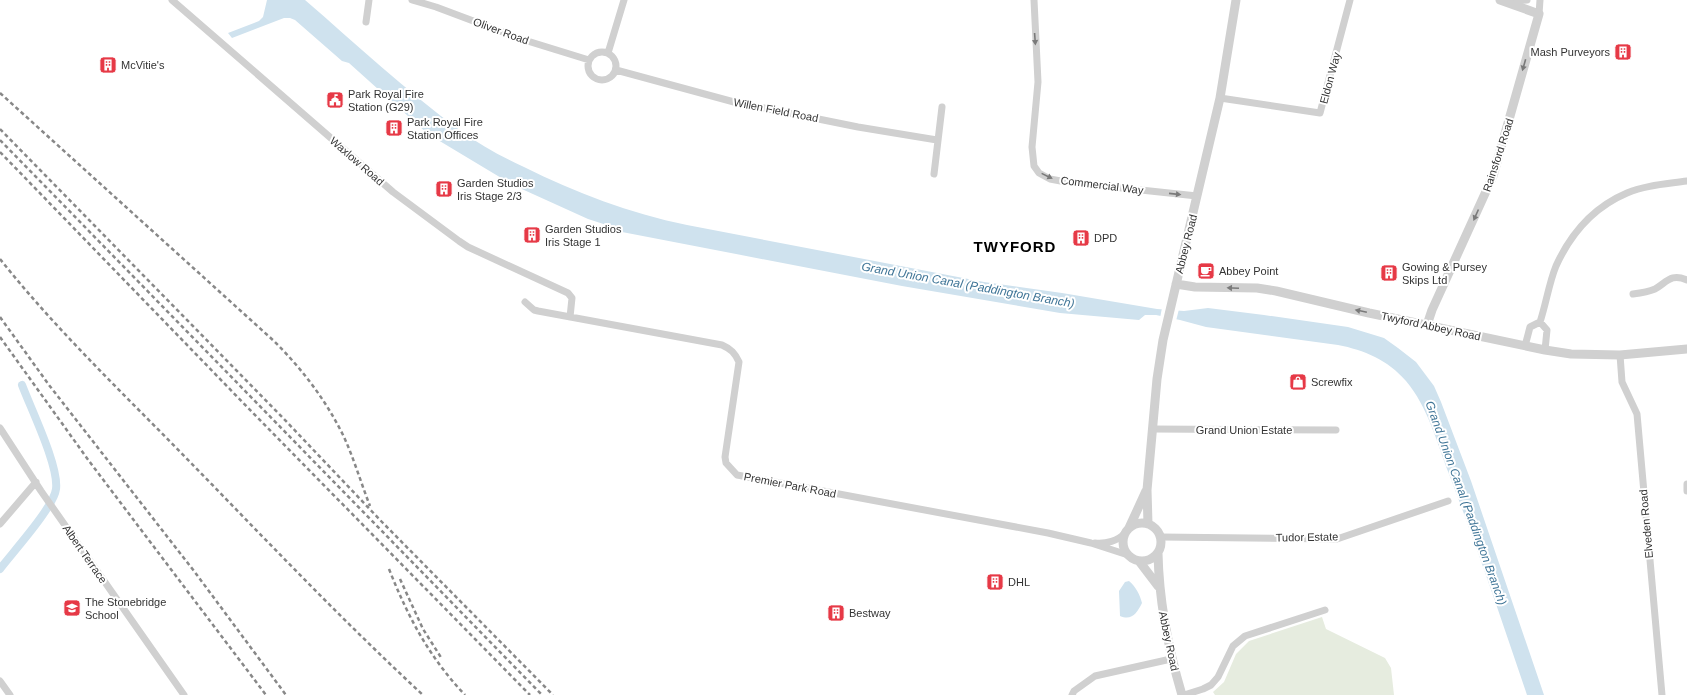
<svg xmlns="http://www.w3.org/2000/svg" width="1687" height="695" font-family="Arial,sans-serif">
<rect width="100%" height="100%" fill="#fff"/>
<!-- green -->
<path fill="#e6ecdf" d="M1322,617l4,12 59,29 6,10 3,27h-179l-2,-3 11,-10 12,-28 13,-13z"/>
<!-- water -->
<path fill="#cfe2ee" d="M267,0h38c51,44 101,91 156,131 19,14 41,26 63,36 52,26 105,46 163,58l297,57 78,11 95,16 27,2 24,-3 56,7 84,12 36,11 14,10 18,14 18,24 7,16 30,79 73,214h-17c-25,-74 -50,-148 -78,-221 -12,-31 -21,-67 -43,-93 -18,-21 -42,-31 -68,-36l-132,-18 -26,-7 -24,-5h-11l-6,5 -79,-7 -158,-27 -280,-54 -3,-3 -31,-10 -75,-34 -85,-51 -79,-71 -7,-2 -47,-41 -5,-2h-6l-52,20 -4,-5 31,-12 4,-4z
M1129,581c7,6 11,14 13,22 -5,10 -10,18 -22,13l-1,-25 6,-9z"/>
<!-- pier -->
<path fill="#fff" d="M1162,308l17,1 -3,12 -16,-3z"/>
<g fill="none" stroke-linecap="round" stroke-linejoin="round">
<!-- canal -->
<path stroke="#cfe2ee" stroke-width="8" d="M0,569c12,-16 54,-62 56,-80 3,-23 -25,-80 -34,-104"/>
<!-- minor -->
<path stroke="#d0d0d0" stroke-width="7" d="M172,0l221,192 66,49 9,6 100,46 4,5 -2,19
M412,0l24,7 85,32 68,21
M1034,0l4,82 -6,65 2,19 5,7 11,6 16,3 131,14
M1508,2l19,-2
M1539,14l1,-14
M366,22l3,-22
M588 66a14 14 0 1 1 28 0a14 14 0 1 1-28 0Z
M608,53l16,-53
M616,70l118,32 124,25 79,13
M1220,98l100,15 30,-113
M934,174l8,-67
M1633,294c8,-1 15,-2 22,-5 12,-7 16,-16 32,-9
M525,302l9,8 4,1 184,34c9,4 13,8 17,17l-14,95 1,6 11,12 311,58 43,10 37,12
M1540,322l7,8 -2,20
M1525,346l5,-19 10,-5c6,-18 9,-39 16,-56 15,-33 38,-59 71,-73 19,-8 40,-9 60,-12
M1620,355l2,27 15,32 25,281
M0,428l41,63 143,204
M1153,429l183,1
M1687,484v7
M0,524l36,-42
M1161,537l176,2 111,-38
M1095,543c11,1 23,-2 30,-10
M0,681l10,14
M1072,695l2,-4 21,-15 76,-17
M1184,695l19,-6 8,-4 7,-8 15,-31 12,-10 80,-26"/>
<!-- tertiary -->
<path stroke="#d0d0d0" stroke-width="9" d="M1176,284l19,3 62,1 19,3 93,22 176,37 26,4 49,1 67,-6
M1427,325l5,-15 61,-134 46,-162 -39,-14
M1123 542a19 19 0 1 1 38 0a19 19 0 1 1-38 0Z
M1148,524l-1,-34 10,-111 6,-39 57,-242 16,-98
M1129,528l17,-37
M1158,553c1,49 10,95 24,142
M1139,561l19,25"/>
<!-- rail -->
<path stroke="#888" stroke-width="2.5" stroke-dasharray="4 3" stroke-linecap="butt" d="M0,93l274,248c28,28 52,59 70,96 10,22 17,46 26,69
M0,129l284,290 98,103 171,173
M0,140l542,555
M0,152l253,261 277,282
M0,259c58,73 127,138 192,205 76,78 151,157 231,231
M0,317l49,68 145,186 92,124
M0,337l89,124 177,234
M389,569c19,48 40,88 76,126
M400,579l23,50 19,30"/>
</g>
<!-- one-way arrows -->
<defs><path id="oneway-solid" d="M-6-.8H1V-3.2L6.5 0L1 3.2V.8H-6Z"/></defs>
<g fill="#7a7a7a">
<use href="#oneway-solid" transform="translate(1035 39) rotate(86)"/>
<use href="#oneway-solid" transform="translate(1524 65) rotate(106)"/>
<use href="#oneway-solid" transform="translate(1047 176) rotate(26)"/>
<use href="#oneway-solid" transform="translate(1175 194) rotate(6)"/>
<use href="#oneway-solid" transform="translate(1476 215) rotate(114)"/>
<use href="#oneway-solid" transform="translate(1233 288) rotate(-178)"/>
<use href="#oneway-solid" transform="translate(1361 311) rotate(-168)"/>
</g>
<!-- icons -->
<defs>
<g id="building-square" transform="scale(0.9)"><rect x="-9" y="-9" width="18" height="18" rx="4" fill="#e63946" stroke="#fff"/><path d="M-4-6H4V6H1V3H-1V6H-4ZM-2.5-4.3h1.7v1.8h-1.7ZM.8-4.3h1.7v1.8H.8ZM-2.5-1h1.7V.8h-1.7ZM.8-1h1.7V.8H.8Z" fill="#fff"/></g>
<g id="civic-square" transform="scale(0.9)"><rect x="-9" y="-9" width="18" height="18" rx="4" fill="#e63946" stroke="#fff"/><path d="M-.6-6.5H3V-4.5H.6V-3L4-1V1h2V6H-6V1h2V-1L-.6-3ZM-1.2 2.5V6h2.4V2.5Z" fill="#fff"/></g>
<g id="cafe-square" transform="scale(0.9)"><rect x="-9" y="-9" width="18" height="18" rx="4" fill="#e63946" stroke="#fff"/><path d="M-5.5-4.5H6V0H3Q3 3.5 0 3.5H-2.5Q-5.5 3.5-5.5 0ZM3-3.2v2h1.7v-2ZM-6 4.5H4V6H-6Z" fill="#fff"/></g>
<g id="shop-square" transform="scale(0.9)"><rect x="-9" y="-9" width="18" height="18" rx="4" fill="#e63946" stroke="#fff"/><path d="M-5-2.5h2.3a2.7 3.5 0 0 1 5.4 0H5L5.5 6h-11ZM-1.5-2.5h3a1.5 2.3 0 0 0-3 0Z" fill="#fff"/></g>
<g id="school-square" transform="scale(0.9)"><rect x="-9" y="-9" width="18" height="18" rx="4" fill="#e63946" stroke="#fff"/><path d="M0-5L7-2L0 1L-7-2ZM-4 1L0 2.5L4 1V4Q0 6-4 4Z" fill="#fff"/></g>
</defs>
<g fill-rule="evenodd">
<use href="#building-square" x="1623" y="52"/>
<use href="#building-square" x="108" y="65"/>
<use href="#civic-square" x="335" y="100"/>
<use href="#building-square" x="394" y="128"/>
<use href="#building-square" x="444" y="189"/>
<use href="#building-square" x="532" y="235"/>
<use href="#building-square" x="1081" y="238"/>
<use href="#cafe-square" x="1206" y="271"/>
<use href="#building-square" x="1389" y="273"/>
<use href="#shop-square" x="1298" y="382"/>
<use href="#building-square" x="995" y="582"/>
<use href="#school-square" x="72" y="608"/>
<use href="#building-square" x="836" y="613"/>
</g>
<g text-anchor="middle" stroke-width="4" stroke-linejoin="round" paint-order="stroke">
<!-- street labels -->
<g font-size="11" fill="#333" stroke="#fff">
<text transform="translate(501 31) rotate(20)" y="4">Oliver Road</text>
<text transform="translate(1330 78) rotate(-75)" y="4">Eldon Way</text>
<text transform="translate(776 110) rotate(11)" y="4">Willen Field Road</text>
<text transform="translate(1498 155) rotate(-72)" y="4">Rainsford Road</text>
<text transform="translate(357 161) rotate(41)" y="4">Waxlow Road</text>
<text transform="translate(1102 185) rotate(7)" y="4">Commercial Way</text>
<text transform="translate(1186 244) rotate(-76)" y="4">Abbey Road</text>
<text transform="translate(1431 326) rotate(12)" y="4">Twyford Abbey Road</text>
<text x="1244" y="434">Grand Union Estate</text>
<text transform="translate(790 485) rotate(11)" y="4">Premier Park Road</text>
<text transform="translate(1646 524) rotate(-95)" y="4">Elveden Road</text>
<text transform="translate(1307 537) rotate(-1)" y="4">Tudor Estate</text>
<text transform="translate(85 554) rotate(55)" y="4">Albert Terrace</text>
<text transform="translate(1169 641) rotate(78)" y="4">Abbey Road</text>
</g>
<!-- poi labels -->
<g font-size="11" fill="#333" stroke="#fff" text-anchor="start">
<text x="1610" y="56" text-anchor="end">Mash Purveyors</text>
<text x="121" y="69">McVitie's</text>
<text x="348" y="98">Park Royal Fire<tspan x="348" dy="13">Station (G29)</tspan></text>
<text x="407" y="126">Park Royal Fire<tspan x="407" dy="13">Station Offices</tspan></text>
<text x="457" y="187">Garden Studios<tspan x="457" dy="13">Iris Stage 2/3</tspan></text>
<text x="545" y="233">Garden Studios<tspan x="545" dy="13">Iris Stage 1</tspan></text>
<text x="1094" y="242">DPD</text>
<text x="1402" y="271">Gowing &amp; Pursey<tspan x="1402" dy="13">Skips Ltd</tspan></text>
<text x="1219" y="275">Abbey Point</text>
<text x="1311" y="386">Screwfix</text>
<text x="1008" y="586">DHL</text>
<text x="85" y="606">The Stonebridge<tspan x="85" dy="13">School</tspan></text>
<text x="849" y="617">Bestway</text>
</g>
<!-- water labels -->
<g font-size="12" font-style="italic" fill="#3f7597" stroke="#fff">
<text transform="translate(968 285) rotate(10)" y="4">Grand Union Canal (Paddington Branch)</text>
<text transform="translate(1466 503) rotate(70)" y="4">Grand Union Canal (Paddington Branch)</text>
</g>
<!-- district labels -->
<g font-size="15" font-weight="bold" letter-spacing="1" fill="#000" stroke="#fff">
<text x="1015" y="252">TWYFORD</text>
</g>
</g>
</svg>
